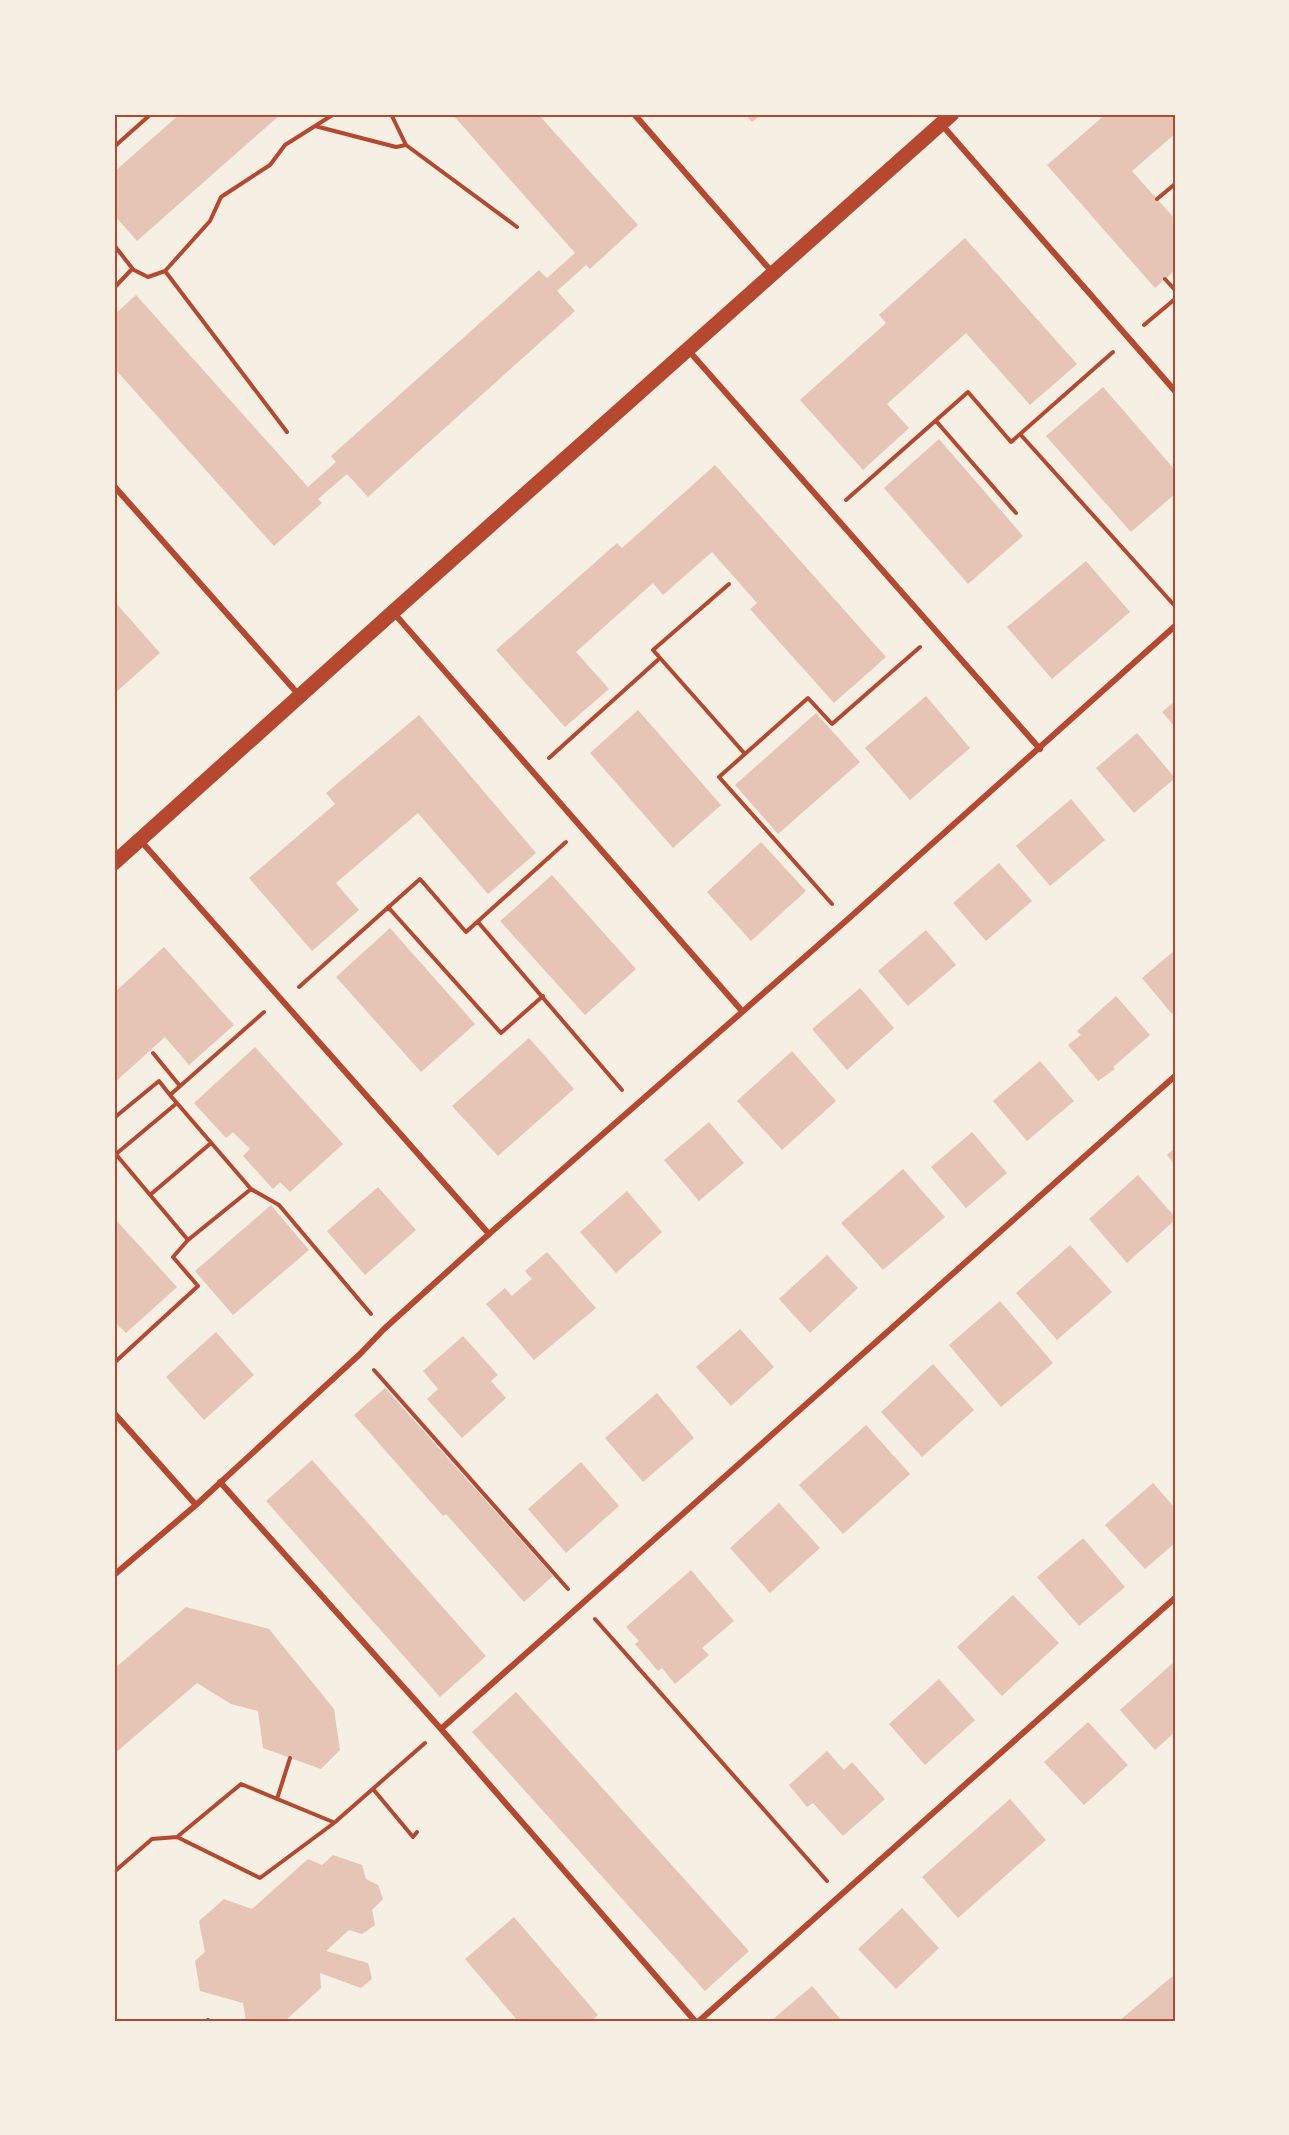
<svg xmlns="http://www.w3.org/2000/svg" width="1289" height="2135" font-family="Arial,sans-serif">
<rect width="100%" height="100%" fill="#f6efe4"/>
<!-- building -->
<path fill="#e6c5b7" d="M180,114h101l-144,127 -23,-26v-43z
M452,114h86l100,111 -48,44 -4,-4 -29,26 18,20 -207,186 -21,-23 -29,25 4,4 -48,43 -160,-178v-53l22,-20 172,192 28,-25 -5,-6 208,-186 8,8 28,-25z
M745,114h17l-10,8z
M1106,114h69v20l-43,37 43,48v51l-20,18 -108,-123z
M965,238l112,126 -47,41 -64,-72 -79,71 22,24 -46,42 -63,-70 86,-77 -7,-8z
M1103,387l72,83v24l-44,38 -85,-96z
M939,439l84,97 -55,48 -84,-96z
M715,465l171,192 -52,46 -84,-94 7,-6 -45,-51 -49,43 -10,-12 -77,69 33,37 -44,38 -69,-77 121,-107 5,5z
M1086,561l44,51 -78,67 -45,-52z
M114,601l46,52 -46,41z
M926,696l44,52 -60,52 -45,-52z
M1175,701v26l-13,-15z
M638,710l83,95 -48,43 -83,-95z
M816,713l44,49 -82,72 -43,-49z
M419,715l117,138 -48,41 -70,-81 -82,70 23,27 -47,41 -63,-73 86,-74 -9,-11z
M1137,733l38,45 -41,35 -38,-45z
M1071,799l34,41 -55,46 -34,-40z
M761,842l45,49 -55,50 -44,-49z
M999,863l33,38 -46,40 -33,-38z
M552,875l84,94 -51,46 -85,-94z
M390,928l85,96 -54,48 -85,-95z
M926,930l30,35 -48,41 -30,-35z
M164,947l70,78 -45,40 -24,-28 -51,46v-90z
M1175,950v61l-3,3 -30,-36z
M860,988l34,40 -47,42 -35,-41z
M1116,996l34,39 -37,32 2,2 -17,12 -30,-36 13,-10 -4,-4z
M529,1038l45,51 -76,67 -46,-50z
M255,1047l88,97 -53,48 -10,-10 -7,7 -30,-33 7,-7 -17,-17 -7,6 -32,-35z
M792,1051l44,50 -54,49 -45,-49z
M1040,1061l34,40 -47,40 -34,-40z
M709,1122l35,41 -45,38 -35,-41z
M972,1132l35,41 -41,35 -35,-41z
M1175,1148v17l-8,-10z
M903,1169l42,48 -62,53 -42,-47z
M1138,1175l37,42v3l-48,43 -38,-44z
M378,1187l38,43 -51,45 -38,-44z
M627,1191l35,41 -46,41 -36,-41z
M271,1205l38,45 -76,65 -38,-44z
M114,1218l63,69 -51,46 -12,-12z
M1070,1245l42,47 -55,48 -41,-47z
M547,1252l49,56 -62,52 -48,-56 19,-16 7,8 10,-9 10,-8 -7,-8z
M827,1255l31,33 -48,45 -31,-34z
M1000,1301l53,62 -52,44 -52,-62z
M740,1329l34,38 -43,39 -35,-39z
M216,1332l38,43 -50,45 -38,-43z
M463,1336l35,39 -7,6 15,17 -44,40 -35,-39 11,-10 -15,-18z
M933,1364l41,46 -52,47 -41,-45z
M385,1388l168,188 -29,26 -78,-88 -3,2 -89,-101z
M657,1393l37,45 -51,44 -38,-44z
M866,1425l44,49 -67,60 -44,-49z
M312,1460l174,196 -46,41 -174,-196z
M581,1462l38,44 -53,47 -38,-44z
M1153,1483l22,25v35l-30,26 -40,-44z
M779,1503l41,45 -50,45 -40,-45z
M1083,1538l42,49 -46,39 -42,-49z
M691,1570l43,51 -32,27 7,7 -34,29 -13,-16 -4,3 -23,-27 4,-3 -13,-14z
M1013,1595l46,48 -57,53 -45,-49z
M186,1607l83,22 65,80 6,41 -19,19 -58,-21 -5,-37 -27,-7 -34,-21 -83,71v-85z
M1175,1661v71l-20,18 -35,-40z
M939,1679l36,41 -50,45 -36,-41z
M516,1692l233,259 -44,40 -233,-259z
M1088,1722l40,43 -44,40 -40,-43z
M827,1751l17,19 8,-8 33,37 -42,37 -30,-33 -6,4 -18,-22z
M1010,1799l36,41 -88,78 -36,-41z
M333,1855l29,10 4,14 12,6 5,14 -11,11 3,15 -13,9 -13,-4 -23,21 42,12 4,16 -11,9 -41,-15 1,15 -36,33 -39,-1 -3,-17 -43,-12 -5,-30 10,-9 -6,-31 25,-22 28,10 56,-50 14,6z
M902,1908l37,40 -43,41 -38,-40z
M514,1917l84,98 -7,6h-73l-53,-62z
M1175,1974v47h-56z
M812,1986l30,35h-71z"/>
<g fill="none" stroke-linecap="round" stroke-linejoin="round">
<!-- path -->
<path stroke="#b5482f" stroke-width="4" d="M391,114l15,31 111,82
M315,126l81,21 10,-2
M114,147l37,-33
M1157,199l18,-15
M114,245l18,23
M165,271l122,161
M1165,279l10,11
M114,288l18,-19 16,8 17,-6 45,-50 11,-24 49,-32 15,-20 49,-31
M1144,325l31,-26
M936,421l80,92
M1020,434l154,171
M846,500l122,-108 43,50 102,-90
M729,584l-76,66 92,104
M549,758l111,-100
M832,904l-113,-127 89,-79 24,26 88,-77
M388,907l113,126 42,-37
M478,922l144,168
M299,987l121,-108 46,53 100,-90
M264,1012l-94,83 81,94 28,16 92,109
M153,1053l27,33
M114,1118l45,-37 11,14
M114,1152l74,88
M116,1154l61,-51
M150,1195l61,-52
M114,1363l84,-77 -25,-29 15,-17 63,-51
M374,1370l194,219
M595,1619l232,262
M373,1789l40,48 4,-5
M277,1799l13,-41
M177,1837l83,41 74,-55 91,-80
M114,1872l38,-33 25,-2 64,-53 92,38
M207,2021l1,-1"/>
<!-- minor -->
<path stroke="#b5482f" stroke-width="6" d="M634,114l138,158
M942,125l233,266
M689,351l351,398
M114,486l185,209
M393,612l349,399
M140,840l349,394
M114,1413l82,92
M220,1482l221,247 254,292
M114,1575l82,-70 164,-151 24,-25 105,-95 358,-314 328,-294
M441,1729l734,-653
M699,2021l476,-423"/>
<!-- primary -->
<path stroke="#b5482f" stroke-width="15" d="M114,863l279,-251 559,-498"/>
</g>
<!-- border -->
<rect width="1289" height="2135" fill="none" stroke="#f6efe4" stroke-width="231"/>
<rect x="116" y="116" width="1058" height="1904" fill="none" stroke="#b5482f" stroke-width="2"/>
</svg>
